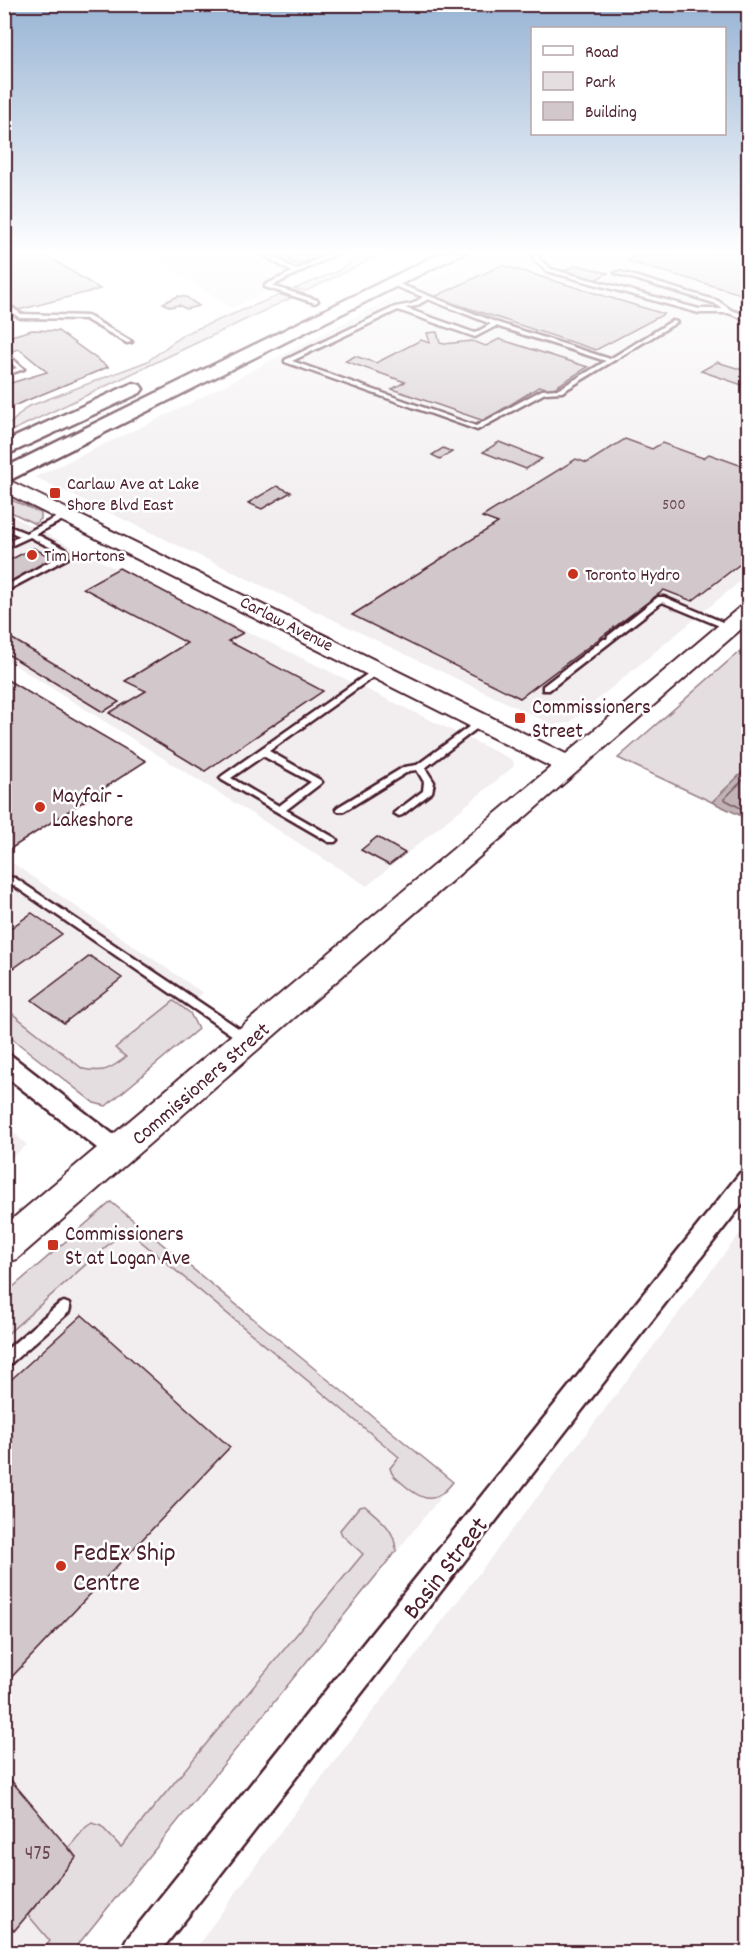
<svg xmlns="http://www.w3.org/2000/svg" width="753" height="1957" font-family="Dekko,sans-serif">
<rect width="100%" height="100%" fill="#fff"/>
<filter id="ink" filterUnits="userSpaceOnUse"><feTurbulence type="fractalNoise" baseFrequency=".0167" numOctaves="2"/><feDisplacementMap in="SourceGraphic" scale="12" xChannelSelector="R" yChannelSelector="G"/><feConvolveMatrix kernelMatrix="1 2 1 2 8 2 1 2 1" color-interpolation-filters="sRGB"/></filter>
<g filter="url(#ink)">
<!-- built -->
<path fill="#f2eeef" d="M144,252h206l-118,56z
M478,252h270v323l-179,148 -16,2 -518,-248 144,-68z
M4,512l78,40 429,207 3,4 -1,4 -146,119 -362,-227z
M4,858h1l198,135 -19,16 -10,-8 -59,46 11,9 -16,14 -12,2 -15,-3 -78,-61z
M4,1124l23,21 -22,18h-1z
M111,1202l342,280 -381,470h-67l-1,-658z
M748,1223v729h-555l84,-116z"/>
<!-- green -->
<path fill="#e5dee0" stroke="#987e86" stroke-width="1.5" d="M363,252h23l-80,39 -12,-2 44,-18z
M280,295l11,3 -286,136v-5l22,-22 121,-46 36,-27z
M5,497l36,16v6l-6,5 -30,-15z
M748,644v123l-36,35 -94,-44z
M174,1001l16,12 8,16 -92,77 -12,-3 -89,-70v-25l78,61c21,4 26,1 43,-12l-11,-9z
M111,1202l342,280c-18,23 -30,20 -51,1 -6,-5 -10,-7 -12,-15l9,-11 -273,-228 -121,107v-42z
M365,1506c16,14 30,23 31,45l-324,401h-31l9,-11 -22,-26 48,-58 -7,-10 17,-20 6,-4 9,3 20,21 242,-293 -21,-19 -2,-5 19,-23z"/>
<!-- water -->
<path fill="#c1b3b6" stroke="#91787e" stroke-width="1.5" d="M748,767v52l-36,-17z"/>
<g fill="none" stroke-linecap="round" stroke-linejoin="round">
<!-- shore -->
<path stroke="#7a5a63" stroke-width="1.5" d="M748,775l-24,24 24,13"/>
</g>
<!-- building -->
<path fill="#d2c7cb" stroke="#4a1f2b" stroke-width="1.5" d="M4,252h37l59,37 -81,21 -15,-10v-22l8,-2 -8,-4z
M275,252h37l9,5 -25,7z
M643,252h105v44l-121,-35z
M502,265l162,49 -68,36 -162,-53z
M577,265l31,8 -15,8 -29,-10z
M178,296l8,1 13,9 -13,3 -7,-4 -9,2 -7,-4z
M32,330l26,1 50,36 -104,43v-25l43,-13 -28,-23 -15,4v-15z
M437,332l3,11 4,1 28,-3 14,5 13,-7 89,28 -37,23 -11,-4 -56,35 -92,-32 13,-7 -60,-21 10,-5 21,7 45,-23 9,3 -3,-10z
M717,362l26,8 5,-3v20l-47,-16z
M625,439l27,10 10,-6 41,15 6,-4 39,14v90l-56,43 -28,-11 -144,108 -168,-83 146,-92 -16,-6 94,-58 11,4z
M499,442l43,17 -16,10 -43,-17z
M443,448l9,4 -12,7 -8,-4z
M277,486l14,6 -29,17 -14,-6z
M33,548l22,11 -51,28v-24z
M119,568l124,65 -15,8 95,50 -118,80 -96,-58 37,-22 -21,-10 62,-38 -104,-55z
M4,634l115,68 -16,10 -99,-60z
M4,678l142,83 -142,92z
M377,837l28,16 -16,12 -28,-15z
M32,913l30,21 -58,41v-42z
M90,956l32,22 -58,45 -32,-23z
M82,1315l148,132 -226,238v-299z
M4,1772l72,85 -62,74 -10,-12z"/>
<g fill="none" stroke-linecap="round" stroke-linejoin="round">
<!-- lane casing -->
<g stroke="#4a1f2b" stroke-width="5">
<path id="lane" d="M259,252h7l30,18 36,-18h7l-67,34 45,14 1,1 -3,2 -50,-16v-2l27,-13z
M536,252h5l-2,7 12,10 148,40h24l-9,-6 -99,-30 5,-1 98,29 13,9 17,6v4l-20,-7h-29l-152,-42 -14,-12z
M394,282l104,41 112,36 62,-38 5,1 -115,70 -17,1 -68,37 -192,-68v-2l110,-53 17,-3 11,-7 -31,-12 -1,-1zM428,299l63,25 -16,9 -70,-25 11,-2zM398,310l77,27 21,-11 110,35 -47,28 -17,1 -66,36 -184,-65z
M4,302l17,12 67,2 44,26 -5,1 -42,-24 -65,-1 -16,-11z
M4,357l10,3 10,9 -20,7v-4l13,-4 -7,-6 -6,-1z
M65,513l7,2 -36,19 31,16 1,8 -64,34v-5l57,-32v-2l-31,-16 -26,12v-5l16,-8 -16,-7v-5l22,9z
M658,597h6l70,30 -1,2h-6l-65,-27 -113,88h-6v-4l61,-47h3l1,-3z
M376,668h6l1,2 -114,81 51,29 2,2 -2,2 -34,26 49,28 2,2 -2,2h-6l-107,-62 -2,-2 2,-2zM263,756l48,26 -32,24 -48,-28z
M481,718l3,1v4l-59,45 9,14 -2,10 -30,23 -3,1 -5,-3 29,-22 1,-9 -7,-12 -8,1 -65,40h-6l-2,-2 2,-2 66,-40 13,-2z
M4,877l11,1 235,158 1,3 -1,3h-8l-232,-159h-6z
M64,1302l5,2 1,4 -1,4 -60,53 -5,2v-15l55,-48z"/>
</g>
<!-- street casing -->
<g stroke="#4a1f2b" stroke-width="5">
<path id="street" d="M4,1053l8,3 115,89 4,7 -4,7 -8,3 -8,-3 -107,-84z
M748,1170v27l-588,755h-39l5,-12 614,-767z"/>
</g>
<!-- secondary casing -->
<g stroke="#4a1f2b" stroke-width="4">
<path id="secondary" d="M4,478l562,276 174,-147 8,-2v18l-731,636 -13,4v-37l547,-459 -547,-275z"/>
</g>
<!-- highway casing -->
<g stroke="#4a1f2b" stroke-width="5">
<path id="highway" d="M443,252h22l-461,231v-15z
M133,383l7,2 3,4 -3,4 -136,63v-14z"/>
</g>
<!-- lane -->
<use href="#lane" fill="#fff" fill-rule="evenodd"/>
<!-- street -->
<use href="#street" fill="#fff" fill-rule="evenodd"/>
<!-- secondary -->
<use href="#secondary" fill="#fff" fill-rule="evenodd"/>
<!-- highway -->
<use href="#highway" fill="#fff" fill-rule="evenodd"/>
</g>
</g>
<!-- sky -->
<linearGradient id="sky" x2="0" y2="1"><stop stop-color="#98b4d4"/><stop offset="0.48" stop-color="#fff"/><stop offset="1" stop-color="#fff" stop-opacity="0"/></linearGradient>
<rect width="753" height="526" fill="url(#sky)"/>
<!-- markers -->
<g fill="#c8321e" stroke="#fff" stroke-width="2">
<rect x="49" y="487" width="12" height="12" rx="3"/>
<circle cx="32" cy="555" r="6"/>
<circle cx="573" cy="574" r="6"/>
<rect x="514" y="712" width="12" height="12" rx="3"/>
<circle cx="40" cy="807" r="6"/>
<rect x="47" y="1239" width="12" height="12" rx="3"/>
<circle cx="61" cy="1566" r="6"/>
</g>
<g text-anchor="middle" stroke-width="5" stroke-linejoin="round" paint-order="stroke">
<!-- far-number labels -->
<g font-size="15" fill="#6c4953">
<text x="674" y="509">500</text>
</g>
<!-- far-poi labels -->
<g font-size="18" fill="#4a1f2b" stroke="#fff" text-anchor="start">
<text x="67" y="489">Carlaw Ave at Lake<tspan x="67" dy="21">Shore Blvd East</tspan></text>
<text x="44" y="561">Tim Hortons</text>
<text x="585" y="580">Toronto Hydro</text>
</g>
<!-- far-street labels -->
<g font-size="18" fill="#4a1f2b" stroke="#fff">
<text transform="translate(287 623) rotate(27)" y="6">Carlaw Avenue</text>
</g>
<!-- poi labels -->
<g font-size="21" fill="#4a1f2b" stroke="#fff" text-anchor="start">
<text x="532" y="713">Commissioners<tspan x="532" dy="24">Street</tspan></text>
<text x="52" y="802">Mayfair -<tspan x="52" dy="24">Lakeshore</tspan></text>
<text x="65" y="1240">Commissioners<tspan x="65" dy="24">St at Logan Ave</tspan></text>
</g>
<!-- street labels -->
<g font-size="21" fill="#4a1f2b" stroke="#fff">
<text transform="translate(200 1083) rotate(-41)" y="7">Commissioners Street</text>
</g>
<!-- near-number labels -->
<g font-size="21" fill="#6c4953">
<text x="38" y="1859">475</text>
</g>
<!-- near-poi labels -->
<g font-size="26" fill="#4a1f2b" stroke="#fff" text-anchor="start">
<text x="73" y="1560">FedEx Ship<tspan x="73" dy="30">Centre</tspan></text>
</g>
<!-- near-street labels -->
<g font-size="26" fill="#4a1f2b" stroke="#fff">
<text transform="translate(444 1567) rotate(-52)" y="9">Basin Street</text>
</g>
</g>
<!-- margin -->
<rect width="753" height="1957" fill="none" stroke="#fff" stroke-width="24"/>
<rect x="12" y="12" width="729" height="1933" fill="none" stroke="#4a1f2b" stroke-width="2" filter="url(#ink)"/>
<!-- legend -->
<rect x="531" y="27" width="195" height="108" fill="#ffffff" stroke="#b7a5aa" stroke-width="1.5"/>
<rect x="543" y="46" width="30" height="9" fill="#ffffff" stroke="#b7a5aa" stroke-width="1.5"/>
<text x="585" y="57" font-size="18" fill="#4a1f2b">Road</text>
<rect x="543" y="72" width="30" height="18" fill="#e5dee0" stroke="#b7a5aa" stroke-width="1.5"/>
<text x="585" y="87" font-size="18" fill="#4a1f2b">Park</text>
<rect x="543" y="102" width="30" height="18" fill="#d2c7cb" stroke="#b7a5aa" stroke-width="1.5"/>
<text x="585" y="117" font-size="18" fill="#4a1f2b">Building</text>
</svg>
